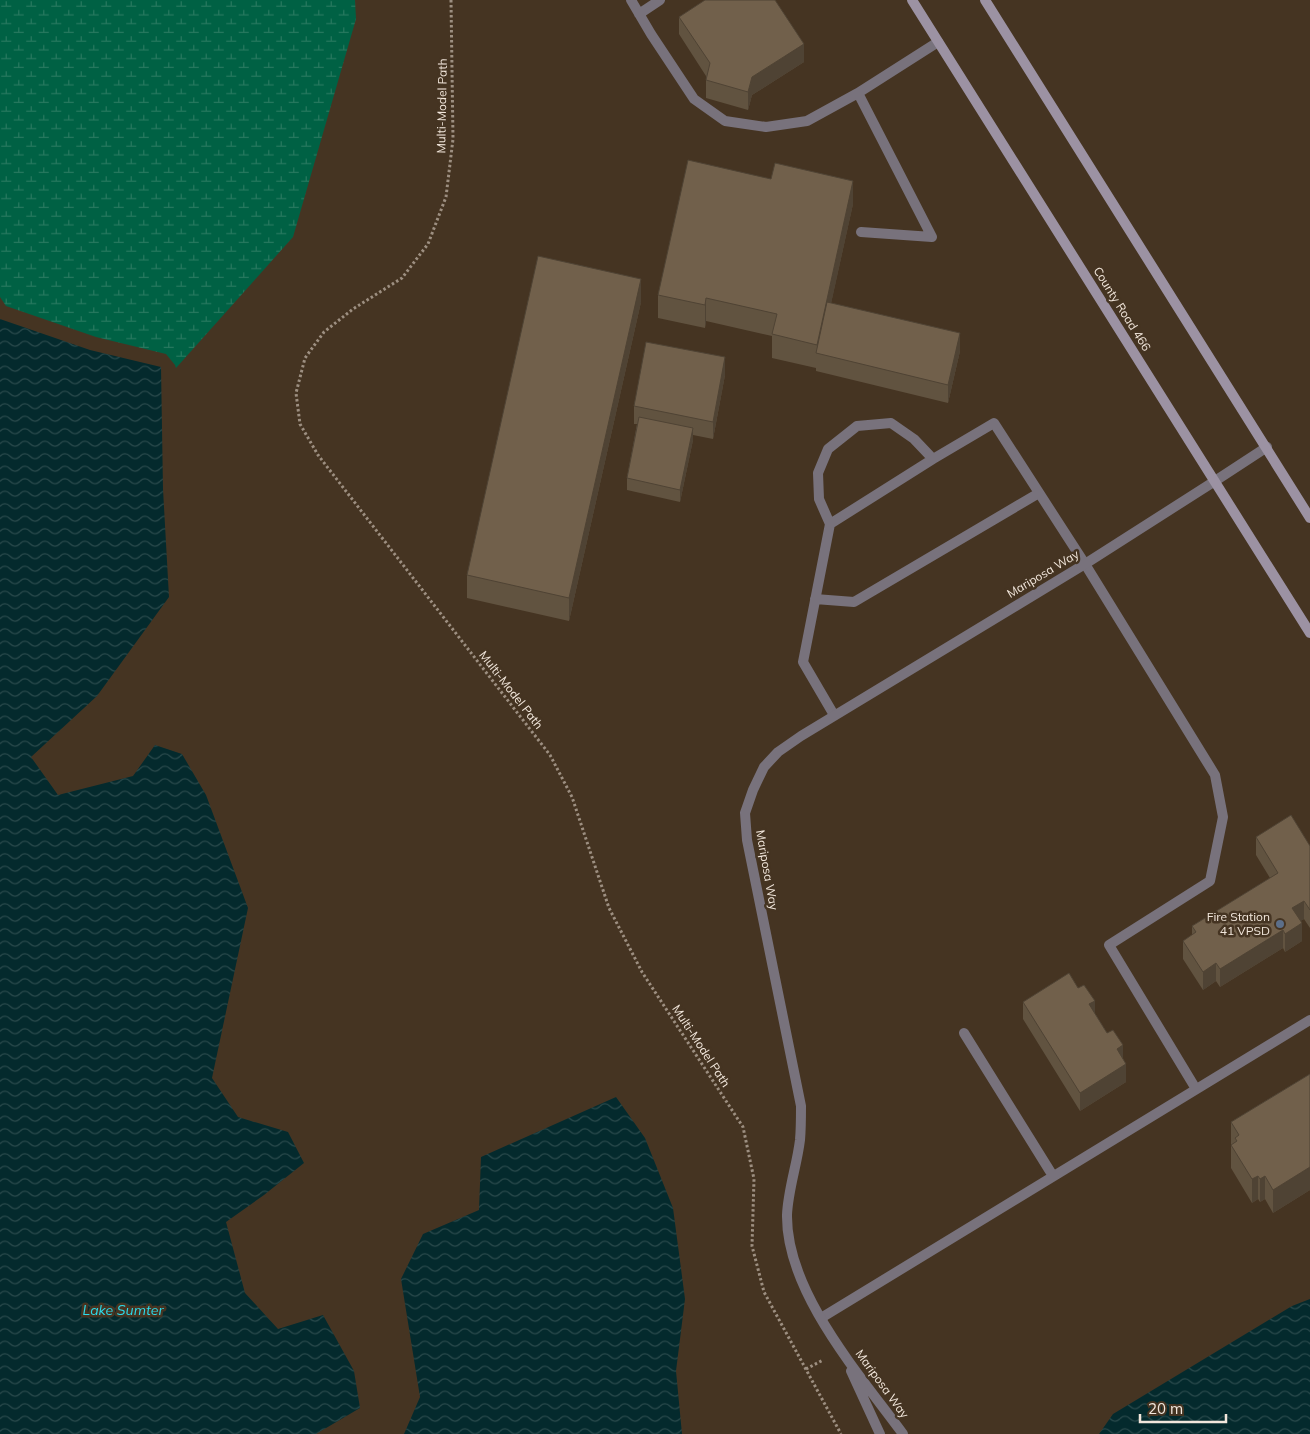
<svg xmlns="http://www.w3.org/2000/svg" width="1310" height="1434" font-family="Mulish,sans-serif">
<defs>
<pattern id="wetland-marsh" width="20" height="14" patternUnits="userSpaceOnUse" patternTransform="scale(1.25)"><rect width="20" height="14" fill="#006144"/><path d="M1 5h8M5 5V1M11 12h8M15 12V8" fill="none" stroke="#26785e"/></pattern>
<pattern id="water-waves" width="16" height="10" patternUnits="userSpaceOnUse" patternTransform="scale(1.25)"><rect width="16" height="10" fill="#042a2d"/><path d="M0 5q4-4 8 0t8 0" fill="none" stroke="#29494b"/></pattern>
</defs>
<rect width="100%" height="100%" fill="#453422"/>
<!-- wetland -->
<path fill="url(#wetland-marsh)" d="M0,0h355l1,19 -63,218 -117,131 -1,-3 -9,-11 -70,-17 -90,-31 -6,-9z"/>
<!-- water -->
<path fill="url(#water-waves)" d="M0,319l90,31 71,17 2,122 6,108 -72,99 -66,61 27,38 75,-19 22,-31 27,9 24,41 42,113 -36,170 26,39 50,15 16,31 -40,32 -38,27 19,71 33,36 45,-14 31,56 6,37 -44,26h-316z
M616,1097l29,41 28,70 12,91 -9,72 6,63h-278l16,-37 -19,-118 22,-45 56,-24 2,-53z
M1310,1299v135h-211l14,-20 179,-108z"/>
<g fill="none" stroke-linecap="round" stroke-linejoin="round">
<!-- path -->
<path stroke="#9d8f81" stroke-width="3" stroke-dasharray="2.5 2.5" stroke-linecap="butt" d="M451,0l2,139 -7,58 -18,47 -26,34 -49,31 -29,23 -19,26 -9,35 4,31 18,31 232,300 22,42 37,111 33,64 101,155 11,52 -2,67 12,46 77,142
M806,1369l17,-9"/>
<!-- service -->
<path stroke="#78727c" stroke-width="10" d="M631,0l20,34 43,65 31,22 41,6 41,-6 51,-28 74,144
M639,14l21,-14
M858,93l80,-51
M861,232l71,5
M830,524l103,-65
M815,599l39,3 185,-109
M834,715l-31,-53 27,-138 -11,-25 -1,-26 10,-24 29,-23 34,-3 23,16 19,20 61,-36 91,141 130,211 8,42 -13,64 -101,64 87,144
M964,1033l89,143
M821,1318l489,-298"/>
<!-- minor -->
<path stroke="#78727c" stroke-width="10" d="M851,1371l29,63
M903,1434c-43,-59 -117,-142 -116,-219 1,-25 10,-50 13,-75 1,-11 1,-23 1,-34l-54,-266 -2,-27 8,-23 11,-23 14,-15 23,-16 284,-172 130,-83"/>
<!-- tertiary -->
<path stroke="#78727c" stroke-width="10" d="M1215,481l52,-34"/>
<!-- secondary -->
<path stroke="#9c92a3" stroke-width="10" d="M912,0l398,633
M985,0l325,518"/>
</g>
<!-- wall -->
<path fill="#615340" d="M679,17l125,45 -52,33 -4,15 -42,-12v-22l-27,-42z
M853,204l-22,99 129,48 -12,52 -132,-32v-3l-44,-10v-22l-66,-15 -1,7 -47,-10v-23z
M641,302l-72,319 -102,-23v-23z
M725,375l-12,64 -20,-4v5l-13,62 -53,-12v-12l10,-54h-3v-18z
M1256,837l54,9v82l-6,-9 -4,2 2,20 -17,11 -2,-4 -63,39 -4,-6 -13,9 -20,-31v-18l9,-6v-9l78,-48 -14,-23z
M1023,1002l72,12 28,44 3,24 -46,29 -57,-92z
M1310,1074v116l-37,23 -8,-14 -5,3 -2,-3 -6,4 -21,-35v-46z"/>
<!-- shaded-wall -->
<path fill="#4f4334" d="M804,44v18l-52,33 -4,15v-18l4,-15z
M853,181v23l-33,150 -3,-1v-8z
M641,279v23l-72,319v-23z
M706,298v23l-1,7v-23z
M960,333v18l-12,52v-18z
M725,357v18l-12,64v-17z
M693,428v12l-13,62v-12z
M1304,901v18l-12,7v-18z
M1302,923v18l-17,11v-18z
M1283,930v18l-63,39v-18z
M1216,963v18l-13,9v-18z
M1095,1001v17l-6,-14z
M1123,1045v18l-6,-14z
M1126,1064v18l-46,29v-18z
M1310,1167v23l-37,23v-23z
M1258,1176v23l-6,4v-24z
M1265,1176v23l-5,3v-23z"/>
<!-- building -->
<path fill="#71604b" stroke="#4f4334" d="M705,0h70l29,44 -52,33 -4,15 -42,-12 4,-17 -31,-46z
M688,160l83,19 4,-16 78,18 -36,164 -45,-11 5,-20 -71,-16 -1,7 -47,-10z
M538,256l103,23 -72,319 -102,-23z
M827,302l133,31 -12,52 -132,-32z
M646,342l79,15 -12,65 -79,-16z
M639,417l54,11 -13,62 -53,-12z
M1291,815l19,31v64l-6,-9 -12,7 10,15 -17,11 -2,-4 -63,39 -4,-6 -13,9 -20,-31 13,-9 -4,-6 86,-53 -22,-36z
M1069,973l9,15 6,-3 11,16 -6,3 18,29 6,-3 10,15 -6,4 9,15 -46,29 -57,-91z
M1310,1074v93l-37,23 -8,-14 -5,3 -2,-3 -6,3 -21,-34 6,-4 -2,-3 4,-3 -8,-13z"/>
<!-- markers -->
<circle fill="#5c6f8a" stroke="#453422" stroke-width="2" cx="1280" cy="924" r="5"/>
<g text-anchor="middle" stroke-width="5" stroke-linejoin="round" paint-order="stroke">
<!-- street labels -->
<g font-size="12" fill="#f2e7dc" stroke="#453422">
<text transform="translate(442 106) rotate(-89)" y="4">Multi-Model Path</text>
<text transform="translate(1122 309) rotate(58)" y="4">County Road 466</text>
<text transform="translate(1043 574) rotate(-31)" y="4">Mariposa Way</text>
<text transform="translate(511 690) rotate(52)" y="4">Multi-Model Path</text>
<text transform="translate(767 870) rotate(80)" y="4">Mariposa Way</text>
<text transform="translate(701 1046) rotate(57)" y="4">Multi-Model Path</text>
<text transform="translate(882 1384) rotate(54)" y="4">Mariposa Way</text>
</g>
<!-- poi labels -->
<g font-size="12" fill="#f2e7dc" stroke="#453422" text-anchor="end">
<text x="1270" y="921">Fire Station<tspan x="1270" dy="14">41 VPSD</tspan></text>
</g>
<!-- water labels -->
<g font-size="14" font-style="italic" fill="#2bdbeb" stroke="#453422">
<text x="123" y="1315">Lake Sumter</text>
</g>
</g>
<!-- scale -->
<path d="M1140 1414v8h86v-8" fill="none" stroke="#f2e7dc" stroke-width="2.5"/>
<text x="1148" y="1414" font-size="15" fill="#f2e7dc" stroke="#453422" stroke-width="4" paint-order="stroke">20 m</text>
</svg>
